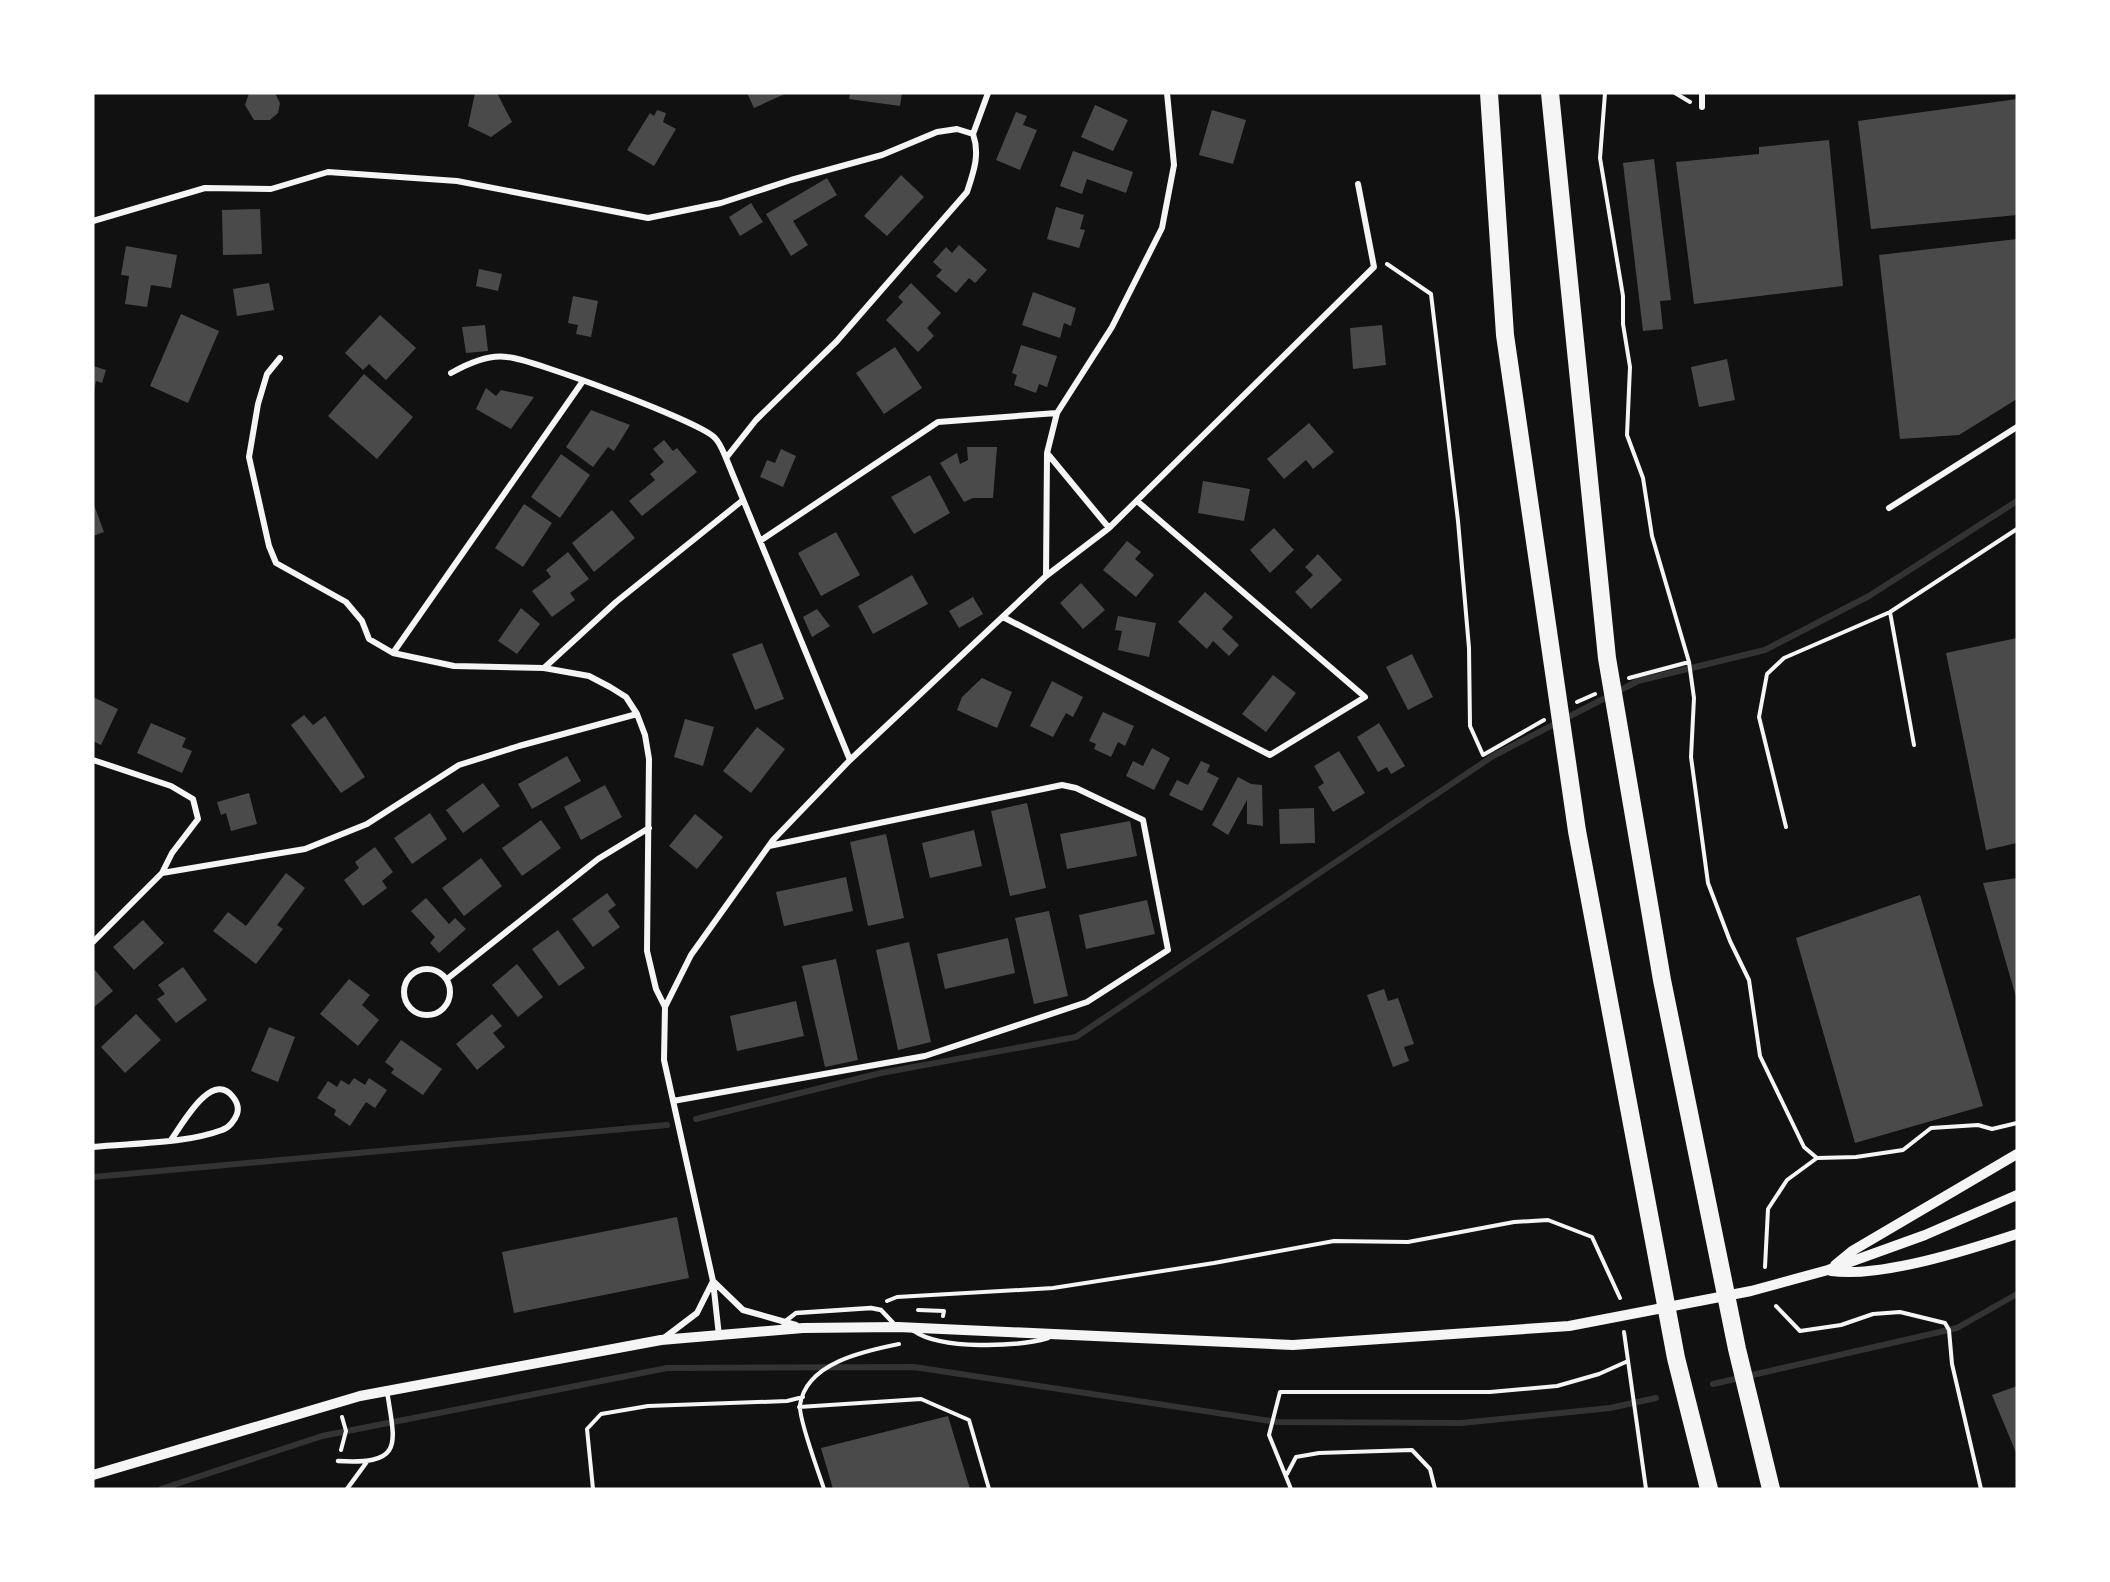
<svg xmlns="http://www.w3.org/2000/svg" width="2110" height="1582" font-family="Raleway,sans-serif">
<rect width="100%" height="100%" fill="#111"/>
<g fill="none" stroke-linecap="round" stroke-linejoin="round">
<!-- stream -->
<path stroke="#333" stroke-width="6" d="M696,1119l185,-46 195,-36 417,-281 145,-75 127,-31 104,-54 148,-95
M93,1177l574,-52
M1713,1384l244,-56 60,-34
M161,1489l161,-53 345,-68 247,-1 363,55 184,1 149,-15 46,-10"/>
</g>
<!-- building -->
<path fill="#4a4a4a" d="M249,93h26l5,10 -2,10 -8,7h-16l-9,-15z
M475,93h22l15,29 -21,15 -23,-11z
M747,93h40l-33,15z
M850,93h52l-2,13 -51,-7z
M2017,99v116l-146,14 -13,-108z
M1095,105l33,15 -15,31 -32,-14z
M657,110l9,3 -3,9 13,7 -22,37 -27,-16 23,-37 4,3z
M1212,110l34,10 -13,44 -34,-9z
M1016,112l11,4 -4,9 14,5 -17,40 -24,-10z
M1829,140l14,146 -149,18 -18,-142 83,-8v-7z
M1073,151l60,21 -7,21 -39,-14 -5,15 -22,-8z
M1654,159l17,141 -11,1 3,28 -20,2 -20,-168z
M901,175l23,22 -37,39 -23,-20z
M827,178l10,17 -44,26 15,24 -17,11 -25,-42z
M751,203l12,19 -23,14 -11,-19z
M1056,207l28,8 -4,14 5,1 -6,18 -32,-9z
M260,209l2,45 -39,1 -1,-45z
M2017,239v160l-58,36 -59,4 -21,-184z
M959,245l28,25 -12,13 -6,-5 -13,15 -20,-17 6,-6 -9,-8 13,-15 6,6z
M126,246l51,9 -6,33 -20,-3 -4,22 -22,-3 4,-28 -8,-1z
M479,269l23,5 -4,17 -22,-5z
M269,283l5,27 -37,6 -4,-27z
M911,283l30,30 -14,15 7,8 -16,16 -32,-32 17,-18 -5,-5z
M1033,292l43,16 -5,18 -7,-3 -4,15 -38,-13z
M573,296l25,5 -7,36 -15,-3 2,-9 -10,-2z
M181,314l38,17 -31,72 -38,-17z
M380,315l36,33 -30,32 -17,-16 -6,6 -18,-17z
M485,325l3,26 -22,2 -4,-26z
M1382,325l4,40 -33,4 -3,-41z
M1021,345l36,11 -10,31 -8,-3 -3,9 -22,-8 3,-10 -5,-2z
M895,347l27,41 -38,26 -28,-41z
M1727,359l8,41 -36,7 -8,-40z
M93,366l13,4 -4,13 -6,-2 -2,10z
M364,374l49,43 -36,42 -49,-43z
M486,388l10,8 5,-6 33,7 -23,32 -35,-20z
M591,410l39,15 -16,26 -6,-4 -15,20 -27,-20z
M1309,423l25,29 -21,17 -7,-9 -22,19 -17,-20z
M664,440l9,11 4,-3 20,24 -55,44 -13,-15 26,-21 -5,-6 14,-12 -11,-13z
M967,447h30l-4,51h-20l-9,4 -24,-39 17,-10 3,11 8,-4z
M781,449l15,7 -13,31 -23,-10 7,-17 8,3z
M561,454l29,21 -30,43 -29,-21z
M930,475l20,38 -36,21 -23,-37z
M1203,481l47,8 -6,32 -46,-8z
M93,502l11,30 -11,4z
M524,504l28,19 -29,44 -28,-19z
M612,510l23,28 -41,34 -22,-29z
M1274,528l20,22 -24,23 -20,-23z
M836,532l24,43 -39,21 -23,-43z
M1127,541l14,11 -6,7 19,16 -18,22 -33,-27z
M568,552l21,27 -19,14 5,7 -23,17 -20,-26 19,-14 -5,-7z
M1318,554l24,26 -31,29 -16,-17 18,-17 -8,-8z
M912,575l16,29 -55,30 -15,-28z
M1081,583l24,27 -22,19 -23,-26z
M1205,592l28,25 -11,12 17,16 -10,11 -16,-15 -6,8 -29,-27z
M973,597l10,17 -24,14 -10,-17z
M521,608l19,16 -23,30 -19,-13z
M817,609l13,17 -18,11 -9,-20z
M1118,616l38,7 -7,34 -31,-7 4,-19 -7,-1z
M2017,638v205l-31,7 -40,-197z
M762,643l22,56 -29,11 -23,-56z
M1412,654l21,43 -25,13 -22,-43z
M1273,675l23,18 -30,39 -24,-18z
M982,678l30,14 -15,36 -40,-18 5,-13z
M1052,681l31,16 -10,20 -7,-4 -13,24 -23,-11z
M93,697l25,12 -17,36 -8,-4z
M1103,712l31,14 -9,20 -7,-4 -7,15 -17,-8 2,-5 -7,-3z
M304,715l9,10 12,-9 40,61 -24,16 -50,-68z
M685,719l29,8 -11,39 -29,-9z
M151,723l35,15 -4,9 10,4 -10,22 -45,-20z
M1379,723l26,43 -14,8 -4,-7 -9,5 -21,-35z
M757,727l28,22 -34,44 -28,-22z
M1152,748l18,10 -16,32 -28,-14 7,-15 10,5z
M1339,751l26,42 -32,19 -15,-25 6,-4 -10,-17z
M567,756l14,25 -49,28 -14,-25z
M1201,761l9,4 -3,7 12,6 -17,33 -33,-16 8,-15 11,5z
M1238,777l13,7 11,1 1,41 -16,-2v-24l-19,35 -16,-10z
M483,783l17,23 -37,27 -17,-23z
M605,785l17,32 -41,23 -17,-33z
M249,793l8,31 -26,7 -5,-18 -5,2 -4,-13z
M1027,803l19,85 -36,8 -19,-85z
M1314,808l1,35 -35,1 -1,-35z
M430,813l17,26 -35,25 -18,-26z
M695,814l28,23 -26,32 -28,-23z
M541,820l20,28 -39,28 -20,-28z
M1130,821l7,35 -70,13 -7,-35z
M974,830l8,36 -52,12 -8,-35z
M886,834l18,84 -36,8 -18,-84z
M375,847l18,25 -11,9 5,7 -24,18 -19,-26 15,-12 -4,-6z
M481,858l21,28 -38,30 -22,-28z
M286,873l19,15 -28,37 6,4 -27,35 -43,-33 15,-19 18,14z
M846,877l7,34 -69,15 -8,-34z
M2017,878v119h-1l-33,-114z
M607,893l9,12 -8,6 12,16 -27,20 -21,-28z
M1920,895l63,211 -128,37 -59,-205z
M426,898l23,26 6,-6 11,11 -27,24 -9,-10 5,-6 -24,-26z
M1147,900l8,34 -69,15 -7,-34z
M1049,911l19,85 -34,8 -19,-86z
M143,920l21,23 -30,27 -21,-23z
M558,930l27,38 -26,18 -27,-37z
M1008,938l7,35 -70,16 -8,-35z
M909,942l22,100 -33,8 -22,-100z
M836,959l22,101 -33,7 -23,-101z
M517,964l26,33 -25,20 -26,-32z
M183,967l24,33 -31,23 -19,-24 8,-5 -7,-9z
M93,968l20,23 -20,17z
M349,979l21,16 -8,10 17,15 -21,26 -38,-32z
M1384,989l4,12 10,-3 16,46 -10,3 5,14 -16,6 -26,-72z
M796,1001l8,35 -67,15 -7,-35z
M136,1014l25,26 -36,33 -24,-26z
M492,1014l10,12 -9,7 12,14 -28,23 -21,-26z
M269,1027l26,10 -17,45 -27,-11z
M401,1040l41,29 -19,26 -32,-22 3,-4 -9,-7z
M354,1078l11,7 4,-7 18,12 -12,18 -9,-6 -16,24 -16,-11 2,-5 -19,-12 11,-17 9,6 4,-7 8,5z
M677,1217l12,61 -175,35 -12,-61z
M2017,1386v69l-25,-60z
M948,1416l22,73h-137l-12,-41z"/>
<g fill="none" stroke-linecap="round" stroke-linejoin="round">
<!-- path -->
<path stroke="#f5f5f5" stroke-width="4" d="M1605,93l-5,65 23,138v28l7,43 -3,68 16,43 9,58 37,126 5,36 -3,59 17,126 22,58 19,39 11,76 44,91 13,11 39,-1 47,-7 28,-22 47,-3 14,4 25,-6
M1675,93l15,9
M1387,264l44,30 27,227 11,127 1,78 13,29 61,-35
M1890,612l24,133
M1629,678l60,-16
M1577,702l18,-8
M1786,827l-27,-110 8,-43 17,-16 106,-46 127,-83
M1765,1267l3,-58 19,-29 30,-22
M887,1301l10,-4 156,-9 161,-25 120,-22 74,1 106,-20 34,-2 44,17 28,61
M1776,1306l24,25 41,-6 32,-11 27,-2 45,11 4,7 3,34 29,125
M918,1310l26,1 -1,5
M1624,1332l22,157
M799,1407l122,-8 48,21 20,69
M341,1450l5,-19 -4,-14
M1287,1474l9,-17 23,-4 93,-3 18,19 5,20
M593,1489l-6,-60 14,-15 47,-8 139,-5 16,-4
M824,1489c-5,-16 -26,-71 -24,-84 6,-42 64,-54 99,-61
M1291,1489l-22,-54 11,-43h210l67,-6 42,-12 29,-13"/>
<!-- service -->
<path stroke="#f5f5f5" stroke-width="4.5" d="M783,1323l13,-10 75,-5 10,2 15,16
M914,1331c27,19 103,16 134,7
M338,1461c67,4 57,-17 49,-70
M347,1489l19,-26"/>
<!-- minor -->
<path stroke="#f5f5f5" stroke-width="6" d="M1702,93v14
M973,134l15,-41
M93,221l112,-33 66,1 57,-17 129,9 191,37 73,-15 70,-23 91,-25 55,-23 20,-3 16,5
M280,358l-13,16 -9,30 -9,53 20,89 7,17 70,39 16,19 7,18 24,14 61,13 90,2 45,8 21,11 16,10 11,17 8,21 4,24 -2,192 9,38 9,18 -1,53 49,221 6,55
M451,373c16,-9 37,-19 56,-16 25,2 194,65 208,81 5,5 8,13 11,20l124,302
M726,458l30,-38 81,-79 130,-149c7,-21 13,-38 6,-58
M1889,508l128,-81
M1109,528l-62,-75 10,-40 55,-86 50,-99 12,-63 -7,-72
M760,541l178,-119 119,-9
M1046,576l1,-122
M1003,617l267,138 95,-58 -228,-196
M393,653l190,-272
M544,668l72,-66 127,-102
M93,760l78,26 22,13 5,20 -26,34 -10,20
M93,942l69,-69 143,-24 62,-25 92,-59 60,-19 118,-32
M404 992a23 23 0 1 1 46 0a23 23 0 1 1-46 0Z
M447,979l151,-120 51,-31
M665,1007l26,-52 82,-115 77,-80 196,-184 63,-48 265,-261 -16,-83
M673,1101l252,-45 162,-54 81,-52 -25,-130 -67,-32 -14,-3 -293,61
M93,1147c40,-4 92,-3 129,-17 7,-2 13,-10 15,-16 2,-6 0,-12 -4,-17 -21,-28 -51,28 -62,43
M664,1338l33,-25 16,-32 30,29 53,15"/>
<!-- tertiary -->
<path stroke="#f5f5f5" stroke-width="10" d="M1835,1265l17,-14 165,-97
M1831,1271c50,7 137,-21 186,-37
M93,1475l267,-79 301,-56 142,-12 95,-1 395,18 276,-19 182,-35 77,-21 97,-35 92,-40"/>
<!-- motorway -->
<path stroke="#f5f5f5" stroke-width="18" d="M1489,93l16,242 72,496 99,527 33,131
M1550,93l57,565 55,322 75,369 34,140"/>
</g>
<!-- border -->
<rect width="2110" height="1582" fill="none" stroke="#ffffff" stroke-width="189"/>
</svg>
